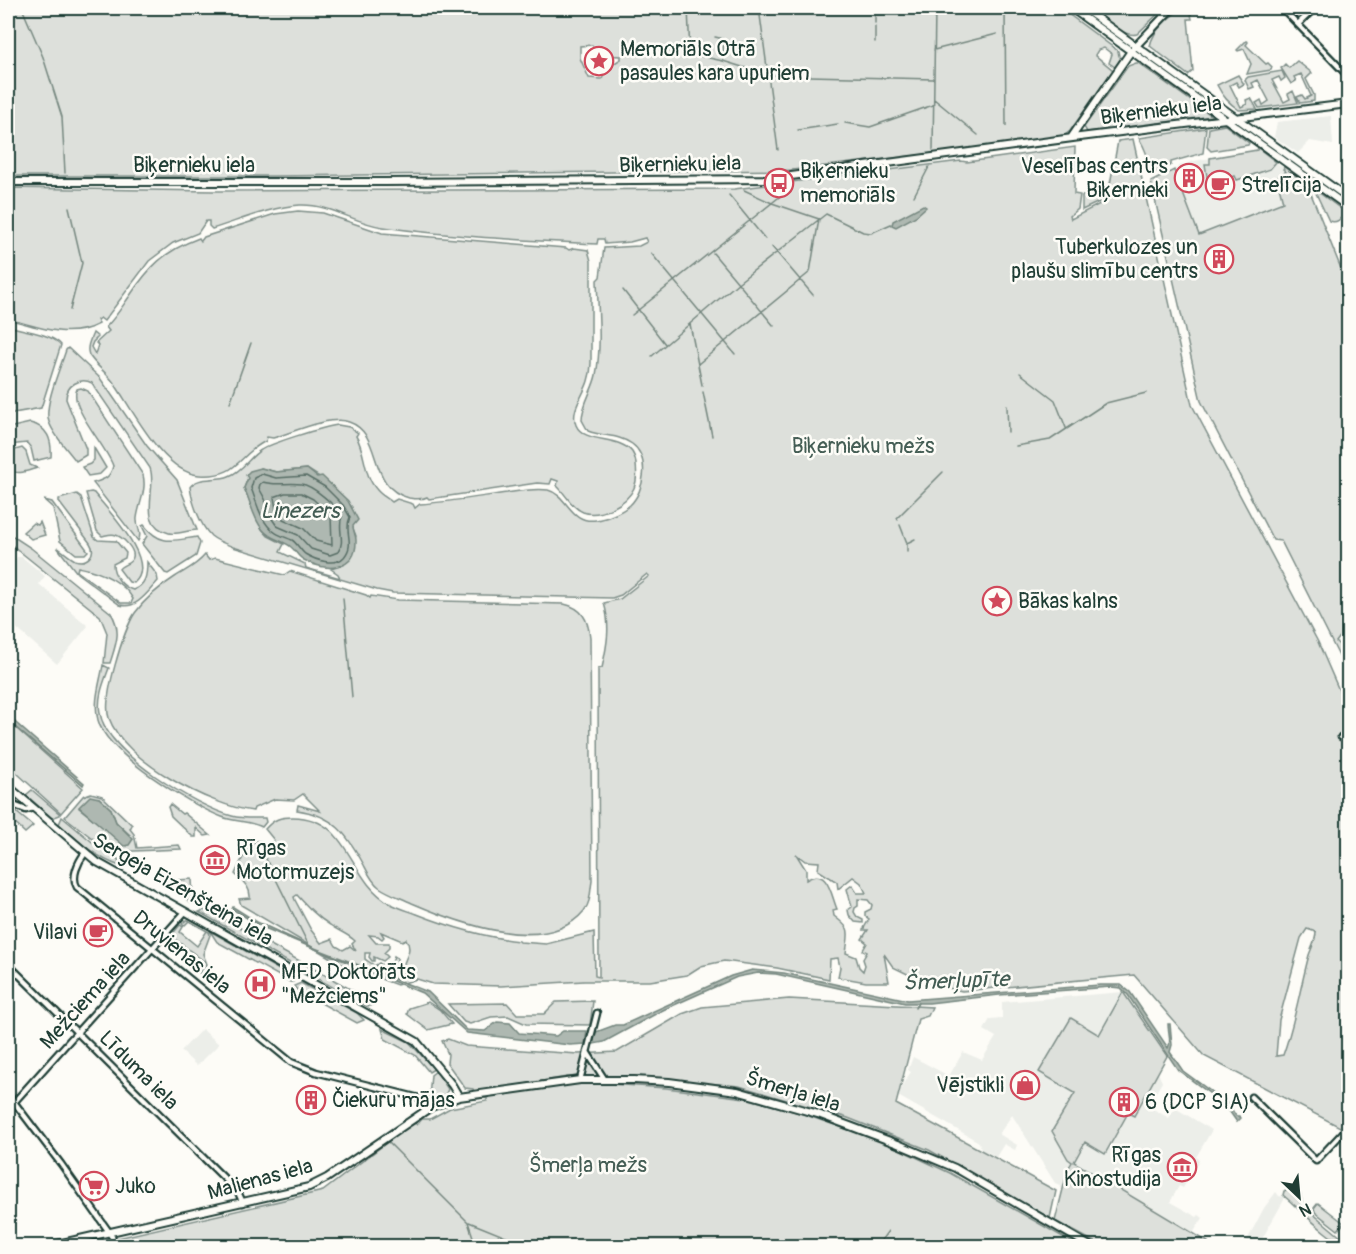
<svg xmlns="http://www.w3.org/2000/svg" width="1356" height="1254" font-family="Pangolin,sans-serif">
<rect width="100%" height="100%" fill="#fdfcf7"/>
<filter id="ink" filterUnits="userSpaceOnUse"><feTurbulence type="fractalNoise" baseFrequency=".0167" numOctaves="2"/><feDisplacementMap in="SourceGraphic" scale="12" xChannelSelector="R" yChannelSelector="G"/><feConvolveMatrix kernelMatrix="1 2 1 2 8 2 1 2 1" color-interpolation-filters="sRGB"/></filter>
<g filter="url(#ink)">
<!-- built -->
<path fill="#eceee9" d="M1331,116l2,29 -23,-4 -12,12 -24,-16 3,-15z
M1257,150l31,21 35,56 -125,13 -23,-70 4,-4 15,-5z
M17,557h5l23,19 -6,8 49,42 -31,38 -43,-38 -3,1 -3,-3v-55z
M1123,992l26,39 5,32 8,19 -14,24 21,12 6,-10 37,22 -16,27 3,3 -16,28 -4,-2 -9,16 27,15 2,-2 4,3 -12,18 -77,-52 -41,-23 -5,8 -6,23 -2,-7 -5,-2 -43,-68 -13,19 18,11 -2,5 -11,-6 -8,13 -8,-5 -4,8 -5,-18 -81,-46 6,-14 7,-10 -3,-2 5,-13 36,19 14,-24 19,8 14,-23 -12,-7 6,-11 12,-1v-16z
M202,1029l17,15 -22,22 -16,-15z
M1276,1192l3,4 5,1v3l-26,46h-14l20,-38z"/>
<!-- green -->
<path fill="#dde0db" stroke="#7e8e88" stroke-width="1.5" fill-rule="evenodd" d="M8,8h1052l58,43 1,5 2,2 -6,9 -6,-4 3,-9 -8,-6 -6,2 -3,5 18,15 -43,61 -5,4 -87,13 -186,22 -518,6h-266zM592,45l7,10 22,1v3l-13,8 -6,12 -13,-1 -9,-20v-12z
M1093,8h71l-27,26c-15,4 -33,-17 -44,-26z
M1185,8l5,1 2,10h-4l5,52 -5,4 -38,-29c3,-16 20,-31 35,-38z
M1246,41l2,1 -2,3 20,19 2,-1 4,4 -1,3 -24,4 4,-10 -7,-15 -6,2 -1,-1z
M1297,61l15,12 -6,6 8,16v6l-14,2 -3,-6 5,-2 3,4 6,-3 -10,-22 -7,3 2,4 -5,3 -10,-16 4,-4 4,4z
M1136,63h2l74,53 -125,16 -3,-5 44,-61z
M1282,71l3,7 -4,3 -2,-4 -7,3 12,22 6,-3 -2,-5 5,-3 5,12 -39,5 -3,-5 5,-3 2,5 6,-4 -11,-21 -6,3 2,4 -5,2 -4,-9 3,-3z
M1238,75l6,9 -5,3 -3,-5 -6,3 11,22 6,-3 -1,-4 5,-2 6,11 -18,1c-10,-7 -16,-13 -22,-25z
M1225,125l24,18 -1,2 -37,6 -4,-4 2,-19z
M1206,128l-3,25 -32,9v3l-22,10c-1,-3 0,-6 0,-9 0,-10 -6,-21 -10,-28z
M1133,139l59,266 126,237 30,69 -2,139h2v273l-8,4 -136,-71 -70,-81 -172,16 -36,-8 -33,-16 -9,-13 5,28h-23l-28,-5 2,-10 -2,-9 -8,1 -1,20 -52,-11 -53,-7 -23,5 -14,9 -37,6h-66l-83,5 -68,-2 -16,-5 -20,6 -56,-21 -100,-59 -2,-6 11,-1c1,-11 -8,-17 -15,-24l10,-21 10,-12h5l8,7 6,-8 -9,-11c9,-10 15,-12 28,-12 59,1 53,62 98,87 8,4 18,7 26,10 33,13 67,23 102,27l1,1 26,2 48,-12 1,44 4,1 -1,-308 4,-1c5,-22 9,-42 2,-65l16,-4 29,-23 -2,-2 -26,21 -9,3 -219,-5 -16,-3 -144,-43c-7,-3 -16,-6 -22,-11 -11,-11 -19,-34 -21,-49 7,-11 27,-6 39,-11 14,-5 20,-19 32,-26 10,-7 62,-23 77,-25l11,2 9,6 -2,3c10,17 7,39 21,54 4,5 10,8 15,12l5,-3 16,5 2,4 5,-4c29,-2 58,-7 87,-11 12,-2 28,-5 41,-3 20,5 22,34 48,30 10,-1 26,-8 34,-15 15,-14 20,-48 2,-61 -14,-10 -29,-7 -44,-13l-6,-11c0,-16 11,-30 14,-45 6,-31 2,-64 1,-95l3,-3 4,-29 35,-2 8,-4 -2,-4 -15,4 -25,2 -1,-5h-6l-1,5c-71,-4 -143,-7 -214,-17 -29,-4 -52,-23 -83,-22 -30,2 -59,15 -88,24l-3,-3v-5h-3l-8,12 -25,10 -24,18 -45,60 -4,-3 -3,2 2,4c-30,16 -61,3 -91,-5v-131l206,3 520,-2 227,-28 6,1 108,-15 -1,47 6,1 -2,14 -8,7 1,3 29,-15 -1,-2 -17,8v-14l26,-1 10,-54zM261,468l15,4 31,-3 22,14 23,24v19l4,10 -12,29 -13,4 7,5 2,4 -34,-10 -1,-4 -25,-12 4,-8 -16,-8 -6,-7 -18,-41 4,-10zM796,854l9,7 14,1 -1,8 19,12 1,7 15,-12 8,6 5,10h-9l-5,-8 -5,4 5,18 -4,3 1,5 6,7 8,1v-3l-6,-3 -3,-5 1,-4 3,-2v-7l10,1 4,5 -1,4 -6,3v4l4,3 -6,11h5l-6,9 5,4 -4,7 4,2 -4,7 2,6 -2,6 -4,-4 -3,-10 -10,-4c3,-24 6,-23 -12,-37l-1,-6 4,-1c-6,-14 -9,-43 -31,-29v-10zM297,895c10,11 20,22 33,30 8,6 18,9 25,16l-3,3 4,7 -6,-5 -7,4 -7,-4 -4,-7 -11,4 -10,-13 -16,-30 -1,-3zM1307,929l9,3c0,8 -4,15 -7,23 -9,33 -14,67 -26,100l-7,1 3,-36 22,-82zM381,932l21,9 4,-2c9,14 -6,21 -3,35l-1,2 -4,-2 -1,-16 -3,-2 -3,9 2,5 -5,2 -4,-1 4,-2 -9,-6 -3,2 2,3 -13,-9v-6h5l-1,4 3,4h2v-4l9,4 5,-4 -4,-4 5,-5v-5h-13l-7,-8 9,1 4,3 2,-2z
M1258,148l18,14 -6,7 -33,11 -2,-4 -19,7 1,4 -8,2 -4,-25h5v-6l47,-8z
M1284,167l23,17 41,102v340l-12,16 12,11v21l-67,-133 -8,-1 -72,-139 -50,-219 23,-12 25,65 84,-33 -6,-24 9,-6 -3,-3z
M1314,189l31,23c-4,6 -7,12 -16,9z
M298,211l25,2 59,20 184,15 3,2 5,-2 14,2 3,11v102c0,6 -1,12 -3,18 -4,14 -18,29 -12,44 8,19 42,10 56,27 3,5 4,9 4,13 1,8 1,16 -2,23 -7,16 -35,30 -51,24 -12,-5 -17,-18 -26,-26l1,-5 -6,-2 -2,5 -13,-1 -108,16 -2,-2c-5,3 -12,2 -18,1 -43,-11 -25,-64 -60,-76 -18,-7 -56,10 -76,16l-6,-1 -1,4c-29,14 -27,37 -67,34 -36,-3 -66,-65 -85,-92 -7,-10 -19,-18 -25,-28 -3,-7 1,-15 4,-22l5,4 -5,5 -2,5 4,7 3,-9 -2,-2 13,-12 -3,-4c9,-9 16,-20 23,-30 20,-30 35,-46 70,-59l2,3 3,-4 71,-23z
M8,326c14,4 44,8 53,19l-20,63 -33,6z
M68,348l32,30 47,68 30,34 20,50c-9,0 -20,5 -28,3 -33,-9 -11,-43 -19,-65l-58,-85c-12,-6 -26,2 -26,16l20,50v6l-10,6c-9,-12 -22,-25 -27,-39 -6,-15 12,-56 17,-72z
M81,388l7,3 55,84c4,15 -4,28 -6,43 -1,9 6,14 1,23l-45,-58c12,-4 17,-5 20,-17 -6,-19 -45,-60 -36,-77z
M30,423c18,4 22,17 21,34l-17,4 -3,-13 -4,-5 -19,2v-17z
M22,448l4,4 4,13 7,3c-10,3 -19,8 -28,1l-1,-17z
M94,448l12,20 -6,6 -12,2 -6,-9 8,-3 4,-4z
M91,492l3,1c14,18 65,69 40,90l-5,-1 -10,-13c3,-5 13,-5 14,-12 2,-7 -10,-20 -17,-22 -4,-2 -9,0 -14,1l-5,-5 -11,-38z
M77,494l4,3 13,40 4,3 18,1 10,12 -1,5 -12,6c0,11 9,23 20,26 13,-5 14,-15 14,-28l10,13 1,6c-10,11 -22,29 -38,24l-43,-32 -20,-26c6,4 12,10 18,13 12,4 22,-6 15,-17l-31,-41v-3zM78,567c20,4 44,13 55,32l-2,4h-10l-44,-32z
M44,500l8,2 36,49 -3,3h-9l-16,-13 -7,-33z
M40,522l5,13 -14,4 -8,-7 10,-9 5,2z
M144,525c17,22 30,15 53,12l3,6 -4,13 -28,18 -3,-1 -23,-29 5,-8 -5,-10z
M8,533l23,15 80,65c11,18 5,31 -1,50h-6l3,-30 -7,-17 -92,-74z
M205,555l4,5 6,-2 69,17 6,-4 76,24 4,3 1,-2 27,4 166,4c18,4 24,15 26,33l2,244c-2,11 -1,21 -8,30 -38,46 -128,11 -172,-8 -10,-5 -23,-9 -33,-16 -7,-5 -11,-14 -15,-22 -17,-31 -30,-50 -67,-55l1,-5 22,6 -17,-17 -9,6 -19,-1 -21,9 -1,3c-43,-5 -129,-50 -144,-93 -7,-19 15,-89 26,-105 10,-14 26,-27 40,-36 11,-7 22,-12 30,-22z
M103,665l6,3c-5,14 -12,29 -9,45 6,40 96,93 132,103 11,3 22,2 33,2l1,4 -4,5c-12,-6 -27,-5 -40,-10 -32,-12 -116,-64 -124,-97 -5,-18 2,-37 5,-55z
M8,721l75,67 -22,25 -53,-48z
M32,790l28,24v1l-8,3 -26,-23z
M91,793l11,3 30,29 -2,4 4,5 3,14 42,-3 2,4 -71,3 -45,-35 18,-21zM99,798l12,11 5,13 14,13 -3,11 -48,-38z
M170,804l12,10 2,-1 26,22 -5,1 -9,-8v9h-3l-22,-21 -3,-9z
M8,811l8,1 17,14 -8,7 -17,-16z
M62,817l35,29 21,13 2,7c-24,-8 -43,-26 -61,-42z
M192,879l1,19 -2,5 -11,-9 -2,-14z
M204,910l27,13 112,62 26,15 3,5 -4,2 -169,-95z
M186,920h2l21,12 1,3 -7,19 4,10 -8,9 -4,-3 3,-3 3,3 5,-7 -30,-23 -5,6 2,2 -2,2 -7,-6 16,-19 3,2 -3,5 17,14 10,-15 -18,-10 -5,5 -2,-2z
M210,931l80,45 3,2v4h-3l-67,-37 -6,-3z
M301,983l56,30 7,7 -7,3 -60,-33 -3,-4z
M1123,992l44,64 -33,60 -6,-3 -23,41 -20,-12 -11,20 134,80 2,4h-108l-47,-25 13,-52 4,-7 -4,-3 -16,-28 23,-38 -36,-21 32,-54 28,17z
M789,999l143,8 -4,9 -10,3 -22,85 160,87 -6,27 -121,-68 -81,-32 -109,-32 -105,-10 -67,1 -93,15 -1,-3 -8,-1 -18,-25 1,-9 -6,-13 6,-2 18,7 112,8 39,-2 65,-38 20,-7z
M593,1001l-3,24 -64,-1 -18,-8 -17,1 -21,7 -6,-2 -16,-18 59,-1 10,11h27l12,-12z
M428,1002l12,8 12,14 -24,6 -21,-16 2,-6z
M382,1029l27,13 25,27 -5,3 -14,-17 -30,-16z
M436,1071l12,18c-3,9 -11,12 -19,8l2,-22z
M581,1082l85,6 79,10 55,15 84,29 66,31 127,72 -1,1h-961l-2,-7 210,-48 83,-63 9,-5 2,2 5,-6h8l20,-11 37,-7v-3l-12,1v-1z
M1299,1184l3,18 3,5 43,36v3c-14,-2 -51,-39 -65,-51l1,-4z
M1318,1203l26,20 -6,7 -23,-18 -1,-4z"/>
<!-- water -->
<path fill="#aeb8b1" stroke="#75877f" stroke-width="1.5" d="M923,205l3,2 -10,9 -20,11 -4,-2 1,-4z
M261,468l15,4 31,-3 10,8 5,-1 26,25 10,19 -5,6c0,5 3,9 3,14 1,32 -31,32 -52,20 -6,-3 -8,-9 -13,-13 -8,-7 -20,-7 -28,-17 -10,-11 -12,-28 -19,-42l4,-10 -2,-3 4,-4z
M8,716l76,67 -1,2 -75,-64z
M90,796l9,2 12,11 5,13 17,17 -4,6 -5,1 -45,-39z
M233,907l24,15 50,23 121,47 39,38 18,1 12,-9 13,1 9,10 37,3 7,-5h24l-2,13 -15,1 -103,-12 -45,-40 -160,-66 -30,-18z
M752,970l32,3 124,27 192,-15h21l9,7 38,56c4,-6 0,-16 0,-24h2l2,21 -2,7 13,19 45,33 8,12h3l2,2 -4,4 -12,-17 -47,-35 -50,-75 -7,-7 -10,-1 -112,8 -70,8h-24l-129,-29 -18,-1 -21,4 -74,33 -59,32 -11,2 3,-12 19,-7h8l108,-49z"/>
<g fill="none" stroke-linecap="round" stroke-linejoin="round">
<!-- shore -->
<path stroke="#586e66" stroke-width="1.5" d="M262,474l14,4 30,-2 19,11 18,18 7,12c-7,15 6,26 -6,40 -9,10 -29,3 -39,-3 -5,-4 -8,-11 -13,-14 -9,-4 -18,-6 -24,-14 -9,-10 -12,-26 -17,-38l3,-10z
M263,482c13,4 25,0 38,2 12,1 35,22 41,32 -5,13 4,25 -4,36l-8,3 -19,-6 -13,-14 -21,-9 -9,-13 -3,-14 -6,-11 1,-4z
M285,493h16l12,6 18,17 1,29 -16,-4 -13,-13 -20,-9 -7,-10 -2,-12z"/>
<!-- stream -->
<path stroke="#75877f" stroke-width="1.5" d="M22,8l21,49 19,60 3,56
M688,8l2,46 33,7 1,-22 -9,-2
M759,8l9,67
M1005,8l1,118
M875,23v-15
M875,42v-15
M934,50l63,-16
M723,61l45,14 166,4
M769,82l9,68
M934,99l44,36
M845,123l25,4 63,-22
M798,130l40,-6
M933,150l2,-142
M729,195l36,44
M914,196l15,-29
M69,207l13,56 -12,47
M772,247l41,48
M651,253l84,101
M713,253l61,73
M623,290l42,54
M632,315l151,-121
M690,324l12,61
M652,356l87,-74 87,-68 37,18 8,1 20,-9
M698,364l112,-92 9,-53 -47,-16 -28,-13
M1020,373l35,27 11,28
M703,392l9,44
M230,403l21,-60
M1007,406l1,26
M1016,446l34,-6 56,-37 40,-10
M898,520l-1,-2 46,-46
M900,525l7,18v9
M907,543l8,-4
M343,598l9,99
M259,845l50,101
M915,1008l3,-5
M388,1142l80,80 8,24
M469,1222l54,22
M877,1246l11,-15"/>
<!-- street casing -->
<g stroke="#1f3d34" stroke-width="9">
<path id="street" d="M1282,8l66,68
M1298,24l17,-16
M1341,737l7,-1
M8,803l18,7 7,-2
M85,853c-7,9 -14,24 -8,34l214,175 25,10 103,26 8,4 4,5
M8,964l230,228 5,11
M587,1052l18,28
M580,1080l17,-67
M1251,1097l65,64 32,-34
M14,1102l47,62 46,65 5,8 2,9
M8,1109l177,-197"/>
</g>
<!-- secondary casing -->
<g stroke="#1f3d34" stroke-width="10">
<path id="secondary" d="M1071,8l277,199
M1083,8l265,190
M1071,138l60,-87 41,-43
M8,182h377l384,-3 311,-42 268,-33
M8,786l89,76 319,179 36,44 7,12
M49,1246l260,-59 18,-9 104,-71 28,-10 121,-17h54l35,2 68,9 81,23 80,30 57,24 135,78"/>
</g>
<!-- street -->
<use href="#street" stroke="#fdfcf7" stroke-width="4.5"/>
<!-- secondary -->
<use href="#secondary" stroke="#fdfcf7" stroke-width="6"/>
</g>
</g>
<!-- icons -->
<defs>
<g id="sight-ring" transform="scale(1.5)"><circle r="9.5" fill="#fdfcf7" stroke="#d1495b" stroke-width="1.5"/><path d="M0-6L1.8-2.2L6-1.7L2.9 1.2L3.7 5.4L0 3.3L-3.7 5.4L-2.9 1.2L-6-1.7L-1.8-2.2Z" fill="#d1495b"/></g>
<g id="building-ring" transform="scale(1.5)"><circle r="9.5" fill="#fdfcf7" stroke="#d1495b" stroke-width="1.5"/><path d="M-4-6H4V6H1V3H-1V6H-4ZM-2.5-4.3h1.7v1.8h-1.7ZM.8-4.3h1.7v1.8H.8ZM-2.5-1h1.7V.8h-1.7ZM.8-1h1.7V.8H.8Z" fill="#d1495b"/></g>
<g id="bus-ring" transform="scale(1.5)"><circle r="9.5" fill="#fdfcf7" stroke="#d1495b" stroke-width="1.5"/><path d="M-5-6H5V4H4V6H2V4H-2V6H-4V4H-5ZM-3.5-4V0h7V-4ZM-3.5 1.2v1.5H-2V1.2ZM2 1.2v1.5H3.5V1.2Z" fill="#d1495b"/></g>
<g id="cafe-ring" transform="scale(1.5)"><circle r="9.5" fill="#fdfcf7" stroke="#d1495b" stroke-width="1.5"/><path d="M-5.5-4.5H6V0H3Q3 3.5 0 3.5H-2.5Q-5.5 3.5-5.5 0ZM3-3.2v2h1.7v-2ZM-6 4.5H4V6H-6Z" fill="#d1495b"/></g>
<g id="museum-ring" transform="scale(1.5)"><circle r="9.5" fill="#fdfcf7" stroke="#d1495b" stroke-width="1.5"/><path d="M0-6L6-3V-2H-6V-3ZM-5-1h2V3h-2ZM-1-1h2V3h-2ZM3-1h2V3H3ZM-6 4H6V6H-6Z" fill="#d1495b"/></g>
<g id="hospital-ring" transform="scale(1.5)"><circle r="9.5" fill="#fdfcf7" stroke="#d1495b" stroke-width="1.5"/><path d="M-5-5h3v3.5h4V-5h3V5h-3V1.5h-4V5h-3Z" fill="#d1495b"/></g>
<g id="shop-ring" transform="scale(1.5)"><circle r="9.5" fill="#fdfcf7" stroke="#d1495b" stroke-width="1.5"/><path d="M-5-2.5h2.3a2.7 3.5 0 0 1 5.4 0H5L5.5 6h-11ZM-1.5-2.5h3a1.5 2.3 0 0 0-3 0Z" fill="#d1495b"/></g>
<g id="supermarket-ring" transform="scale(1.5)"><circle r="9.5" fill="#fdfcf7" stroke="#d1495b" stroke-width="1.5"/><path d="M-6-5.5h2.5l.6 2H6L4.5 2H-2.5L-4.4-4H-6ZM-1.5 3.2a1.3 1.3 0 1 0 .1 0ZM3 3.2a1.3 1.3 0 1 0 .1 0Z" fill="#d1495b"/></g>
</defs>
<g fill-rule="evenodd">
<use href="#sight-ring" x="599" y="61"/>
<use href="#building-ring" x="1189" y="178"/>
<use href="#bus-ring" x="779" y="183"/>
<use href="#cafe-ring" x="1220" y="185"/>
<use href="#building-ring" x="1219" y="259"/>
<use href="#sight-ring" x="997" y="601"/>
<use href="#museum-ring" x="215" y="860"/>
<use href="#cafe-ring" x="98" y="932"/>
<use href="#hospital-ring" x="260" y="984"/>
<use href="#shop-ring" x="1025" y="1085"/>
<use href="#building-ring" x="311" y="1100"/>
<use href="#building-ring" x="1124" y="1102"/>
<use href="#museum-ring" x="1182" y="1167"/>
<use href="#supermarket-ring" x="94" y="1186"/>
</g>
<g text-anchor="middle" stroke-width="5" stroke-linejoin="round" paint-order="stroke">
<!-- poi labels -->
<g font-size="21" fill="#1f3d34" stroke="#fdfcf7" text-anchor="start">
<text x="620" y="56">Memoriāls Otrā<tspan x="620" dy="24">pasaules kara upuriem</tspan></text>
<text x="1168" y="173" text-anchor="end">Veselības centrs<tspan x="1168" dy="24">Biķernieki</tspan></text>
<text x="800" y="178">Biķernieku<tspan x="800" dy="24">memoriāls</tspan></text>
<text x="1241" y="192">Strelīcija</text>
<text x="1198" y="254" text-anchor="end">Tuberkulozes un<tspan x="1198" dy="24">plaušu slimību centrs</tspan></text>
<text x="1018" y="608">Bākas kalns</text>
<text x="236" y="855">Rīgas<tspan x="236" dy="24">Motormuzejs</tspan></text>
<text x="77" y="939" text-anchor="end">Vilavi</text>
<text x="281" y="979">MFD Doktorāts<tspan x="281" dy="24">"Mežciems"</tspan></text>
<text x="1004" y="1092" text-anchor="end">Vējstikli</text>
<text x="332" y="1107">Čiekuru mājas</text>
<text x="1145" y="1109">6 (DCP SIA)</text>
<text x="1161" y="1162" text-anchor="end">Rīgas<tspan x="1161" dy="24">Kinostudija</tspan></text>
<text x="115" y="1193">Juko</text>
</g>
<!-- street labels -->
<g font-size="21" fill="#1f3d34" stroke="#fdfcf7">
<text transform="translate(1161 110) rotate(-7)" y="7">Biķernieku iela</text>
<text transform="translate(680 164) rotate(-1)" y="7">Biķernieku iela</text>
<text x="194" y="172">Biķernieku iela</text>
<text transform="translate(183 889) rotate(30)" y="7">Sergeja Eizenšteina iela</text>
<text transform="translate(182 952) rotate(39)" y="7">Druvienas iela</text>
<text transform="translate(85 1000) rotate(-48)" y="7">Mežciema iela</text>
<text transform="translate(139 1070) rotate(45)" y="7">Līduma iela</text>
<text transform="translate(793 1091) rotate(17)" y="7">Šmerļa iela</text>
<text transform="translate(260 1179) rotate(-15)" y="7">Malienas iela</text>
</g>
<!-- park labels -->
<g font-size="21" fill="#455e55" stroke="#fdfcf7">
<text x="863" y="453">Biķernieku mežs</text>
<text x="588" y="1172">Šmerļa mežs</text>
</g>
<!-- water labels -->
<g font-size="22" font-style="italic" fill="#435c53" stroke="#fdfcf7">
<text x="300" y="518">Linezers</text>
<text transform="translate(956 980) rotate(-2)" y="8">Šmerļupīte</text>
</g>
</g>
<!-- margin -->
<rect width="1356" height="1254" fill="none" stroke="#fdfcf7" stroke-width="30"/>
<rect x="15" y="15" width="1326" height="1224" fill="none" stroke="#1f3d34" stroke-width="2" filter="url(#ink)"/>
<!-- north arrow -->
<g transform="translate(1299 1197) rotate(154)" stroke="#fdfcf7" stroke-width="4.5" paint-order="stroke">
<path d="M0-4.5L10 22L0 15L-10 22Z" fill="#1f3d34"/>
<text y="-9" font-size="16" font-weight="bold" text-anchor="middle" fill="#1f3d34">N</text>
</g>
</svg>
